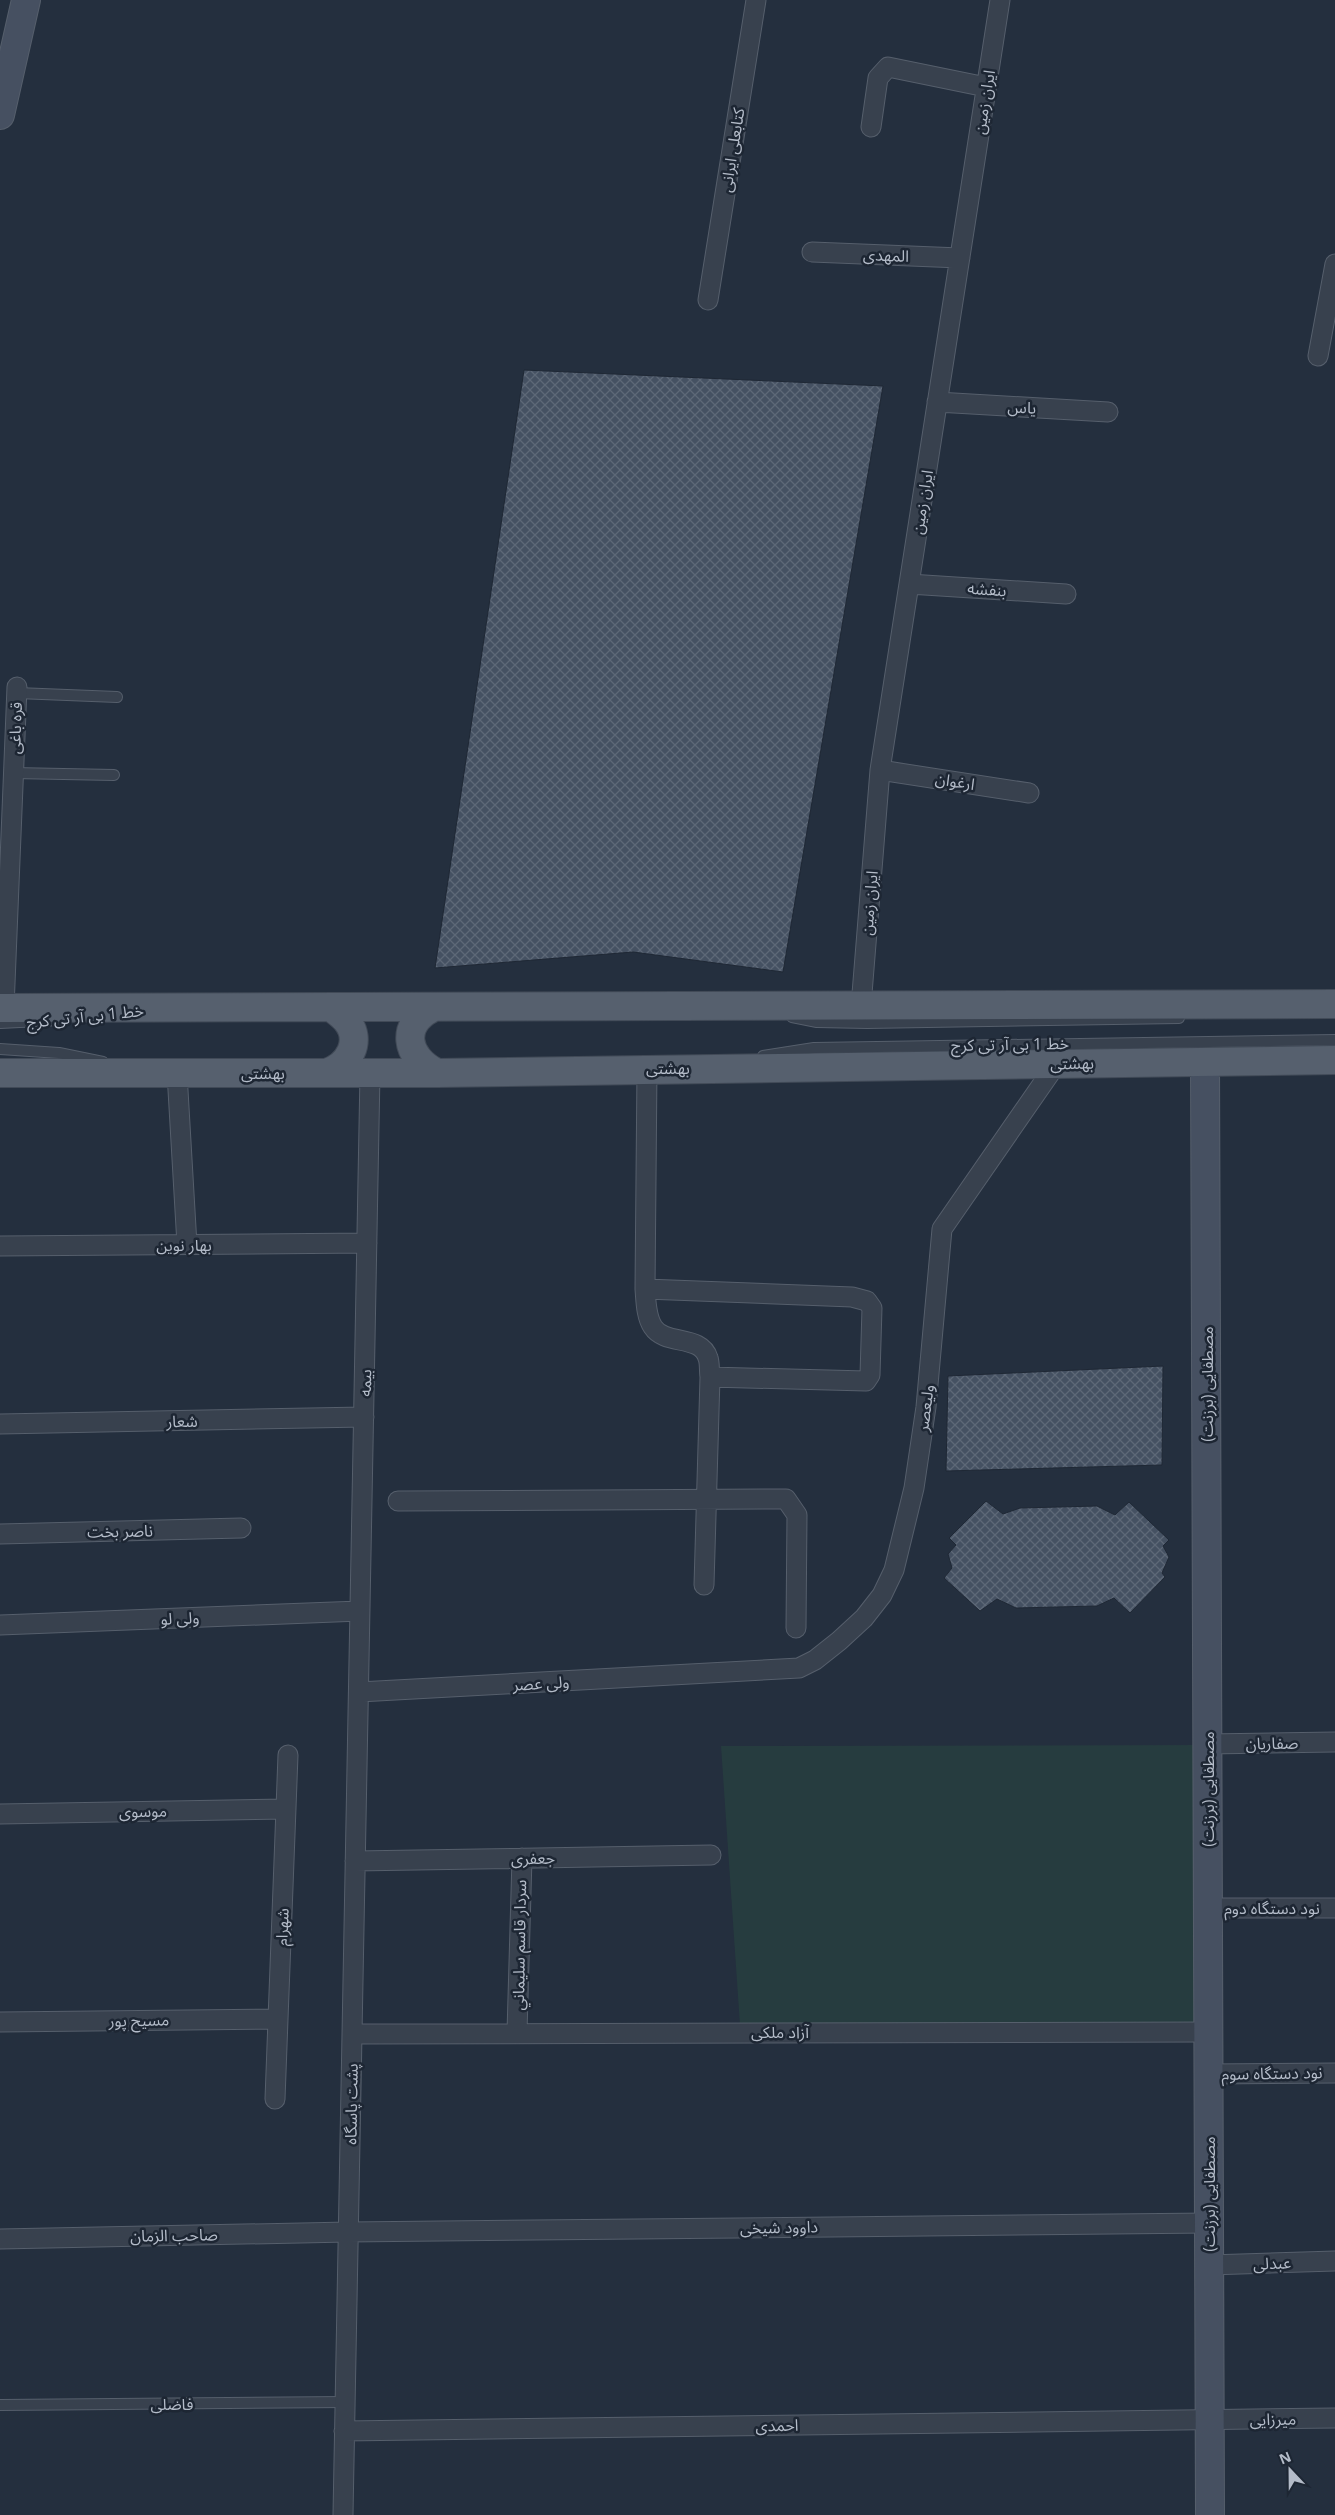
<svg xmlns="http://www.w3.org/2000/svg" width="1335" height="2515" font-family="'Open Sans','Noto Sans Arabic',sans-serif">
<defs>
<pattern id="building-cross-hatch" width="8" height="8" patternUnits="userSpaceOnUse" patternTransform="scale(1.25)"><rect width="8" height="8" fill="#455162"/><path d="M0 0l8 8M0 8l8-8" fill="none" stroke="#5d6877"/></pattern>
</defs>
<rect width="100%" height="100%" fill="#242f3e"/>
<!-- garden -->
<path fill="#263c3f" d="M1201,1745v280l-460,15 -20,-294z"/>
<!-- building -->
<path fill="url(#building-cross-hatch)" stroke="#1f2835" d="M524,370l359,16 -100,586 -150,-20 -198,16z
M1163,1366l-1,99 -216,6 2,-95z
M986,1501l17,13 17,-6 77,-2 18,9 14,-13 40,38 -6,6 6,11 -7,16 3,4 -35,36 -16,-15 -17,8 -81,2 -19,-9 -17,12 -36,-33 8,-10 -4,-14 8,-9 -7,-7z"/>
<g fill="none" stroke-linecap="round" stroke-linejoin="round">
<!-- lane casing -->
<g stroke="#565f6c" stroke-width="12">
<path id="lane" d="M17,693l100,4
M13,773l101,2
M792,1017l25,5 50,1 312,-5
M0,1023l60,-3
M0,1049l59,4 44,9
M763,1056l51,-8 521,-8
M0,2405l345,-3"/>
</g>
<!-- street casing -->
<g stroke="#565f6c" stroke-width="21">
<path id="street" d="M871,127l7,-49 10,-11 98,20
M812,252l148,6
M708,300l48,-300
M1318,356l17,-92
M937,402l171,10
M909,584l157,10
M880,770l149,23
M861,1006l19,-236 120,-770
M4,1008l13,-321
M647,1068l-2,221c1,12 1,28 8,38 12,19 48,7 55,31 2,5 1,13 2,19l-6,208
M177,1073l10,172
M0,1246l367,-3
M645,1289l207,8 15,4 5,7 -2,67 -4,6 -156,-4
M0,1424l364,-7
M398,1501l388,-2 11,16 -1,113
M0,1534l241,-6
M0,1625l360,-14
M359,1692l440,-24 16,-8 24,-19 25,-23 18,-23 12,-25 20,-82 12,-81 16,-178 115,-166
M1208,1744l127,-2
M0,1814l286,-5
M355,1861l356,-6
M1208,1908h127
M0,2022l278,-3
M517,2032l5,-174
M352,2034l856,-2
M1208,2074l127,-1
M275,2099l13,-344
M0,2239l348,-7 861,-9
M1209,2265l126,-4
M344,2431l991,-13
M343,2515l27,-1442"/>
</g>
<!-- secondary casing -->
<g stroke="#565f6c" stroke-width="30">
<path id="secondary" d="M0,115l26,-115
M1205,1062l5,1453"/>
</g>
<!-- primary casing -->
<g stroke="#414a57" stroke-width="30">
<path id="primary" d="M434,1007c-35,17 -29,50 3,66
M0,1008l1335,-4
M0,1073h437l898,-13
M326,1073c22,-7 38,-32 20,-53 -4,-5 -10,-9 -15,-13"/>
</g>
<!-- lane -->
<use href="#lane" stroke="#38414e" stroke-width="10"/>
<!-- street -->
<use href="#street" stroke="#38414e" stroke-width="19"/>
<!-- secondary -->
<use href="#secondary" stroke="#465061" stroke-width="28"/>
<!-- primary -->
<use href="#primary" stroke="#56606e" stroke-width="28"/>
</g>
<g text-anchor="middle" stroke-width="5" stroke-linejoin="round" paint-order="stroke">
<!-- street labels -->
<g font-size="16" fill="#b4bcc9" stroke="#1d2633">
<text transform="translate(984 102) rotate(-81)" y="6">ایران زمین</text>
<text transform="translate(732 150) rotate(-81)" y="6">کتابعلی ایرانی</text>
<text transform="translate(886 255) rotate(2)" y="6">المهدی</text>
<text transform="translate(1022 407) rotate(3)" y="6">یاس</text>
<text transform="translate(922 502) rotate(-81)" y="6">ایران زمین</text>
<text transform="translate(987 589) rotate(4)" y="6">بنفشه</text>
<text transform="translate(15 728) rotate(-88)" y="6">قره باغی</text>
<text transform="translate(955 781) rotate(9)" y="6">ارغوان</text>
<text transform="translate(869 903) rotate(-85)" y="6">ایران زمین</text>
<text transform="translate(85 1016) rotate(-6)" y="6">خط 1 بی آر تی کرج</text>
<text transform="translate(1010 1044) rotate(-1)" y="6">خط 1 بی آر تی کرج</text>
<text transform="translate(1072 1063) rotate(-1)" y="6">بهشتی</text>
<text x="668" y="1074">بهشتی</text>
<text x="263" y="1079">بهشتی</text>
<text x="184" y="1251">بهار نوین</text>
<text transform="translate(365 1383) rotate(-89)" y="6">بیمه</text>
<text transform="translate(1207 1384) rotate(-90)" y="6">مصطفایی (برزنت)</text>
<text transform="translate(925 1408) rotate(-83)" y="6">ولیعصر</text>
<text transform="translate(182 1421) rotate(-1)" y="6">شعار</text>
<text transform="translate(120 1531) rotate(-1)" y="6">ناصر بخت</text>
<text transform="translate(180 1618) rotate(-2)" y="6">ولی لو</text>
<text transform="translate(541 1683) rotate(-3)" y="6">ولی عصر</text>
<text transform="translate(1272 1743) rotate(-1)" y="6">صفاریان</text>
<text transform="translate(1208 1789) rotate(-90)" y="6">مصطفایی (برزنت)</text>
<text transform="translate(143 1811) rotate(-1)" y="6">موسوی</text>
<text transform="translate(533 1858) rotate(-1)" y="6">جعفری</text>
<text x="1272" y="1914">نود دستگاه دوم</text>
<text transform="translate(282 1927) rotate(-88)" y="6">شهرام</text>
<text transform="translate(519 1945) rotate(-89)" y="6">سردار قاسم سليماني</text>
<text transform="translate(139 2020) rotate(-1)" y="6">مسیح پور</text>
<text x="780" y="2038">آزاد ملکی</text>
<text transform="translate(1272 2073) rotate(-1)" y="6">نود دستگاه سوم</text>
<text transform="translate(351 2104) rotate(-89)" y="6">پشت پاسگاه</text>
<text transform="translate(1209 2194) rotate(-90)" y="6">مصطفایی (برزنت)</text>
<text transform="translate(779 2227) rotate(-1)" y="6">داوود شیخی</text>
<text transform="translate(174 2235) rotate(-1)" y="6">صاحب الزمان</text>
<text transform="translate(1272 2263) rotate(-2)" y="6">عبدلی</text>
<text x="172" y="2410">فاضلی</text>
<text transform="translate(1273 2419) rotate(-1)" y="6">میرزایی</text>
<text transform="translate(777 2425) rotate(-1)" y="6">احمدی</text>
</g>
</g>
<!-- north arrow -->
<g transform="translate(1290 2470) rotate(338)" stroke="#1d2633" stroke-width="4" paint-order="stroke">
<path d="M0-4L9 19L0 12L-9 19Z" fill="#b4bcc9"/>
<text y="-8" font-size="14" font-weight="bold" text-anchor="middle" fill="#b4bcc9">N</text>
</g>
</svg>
